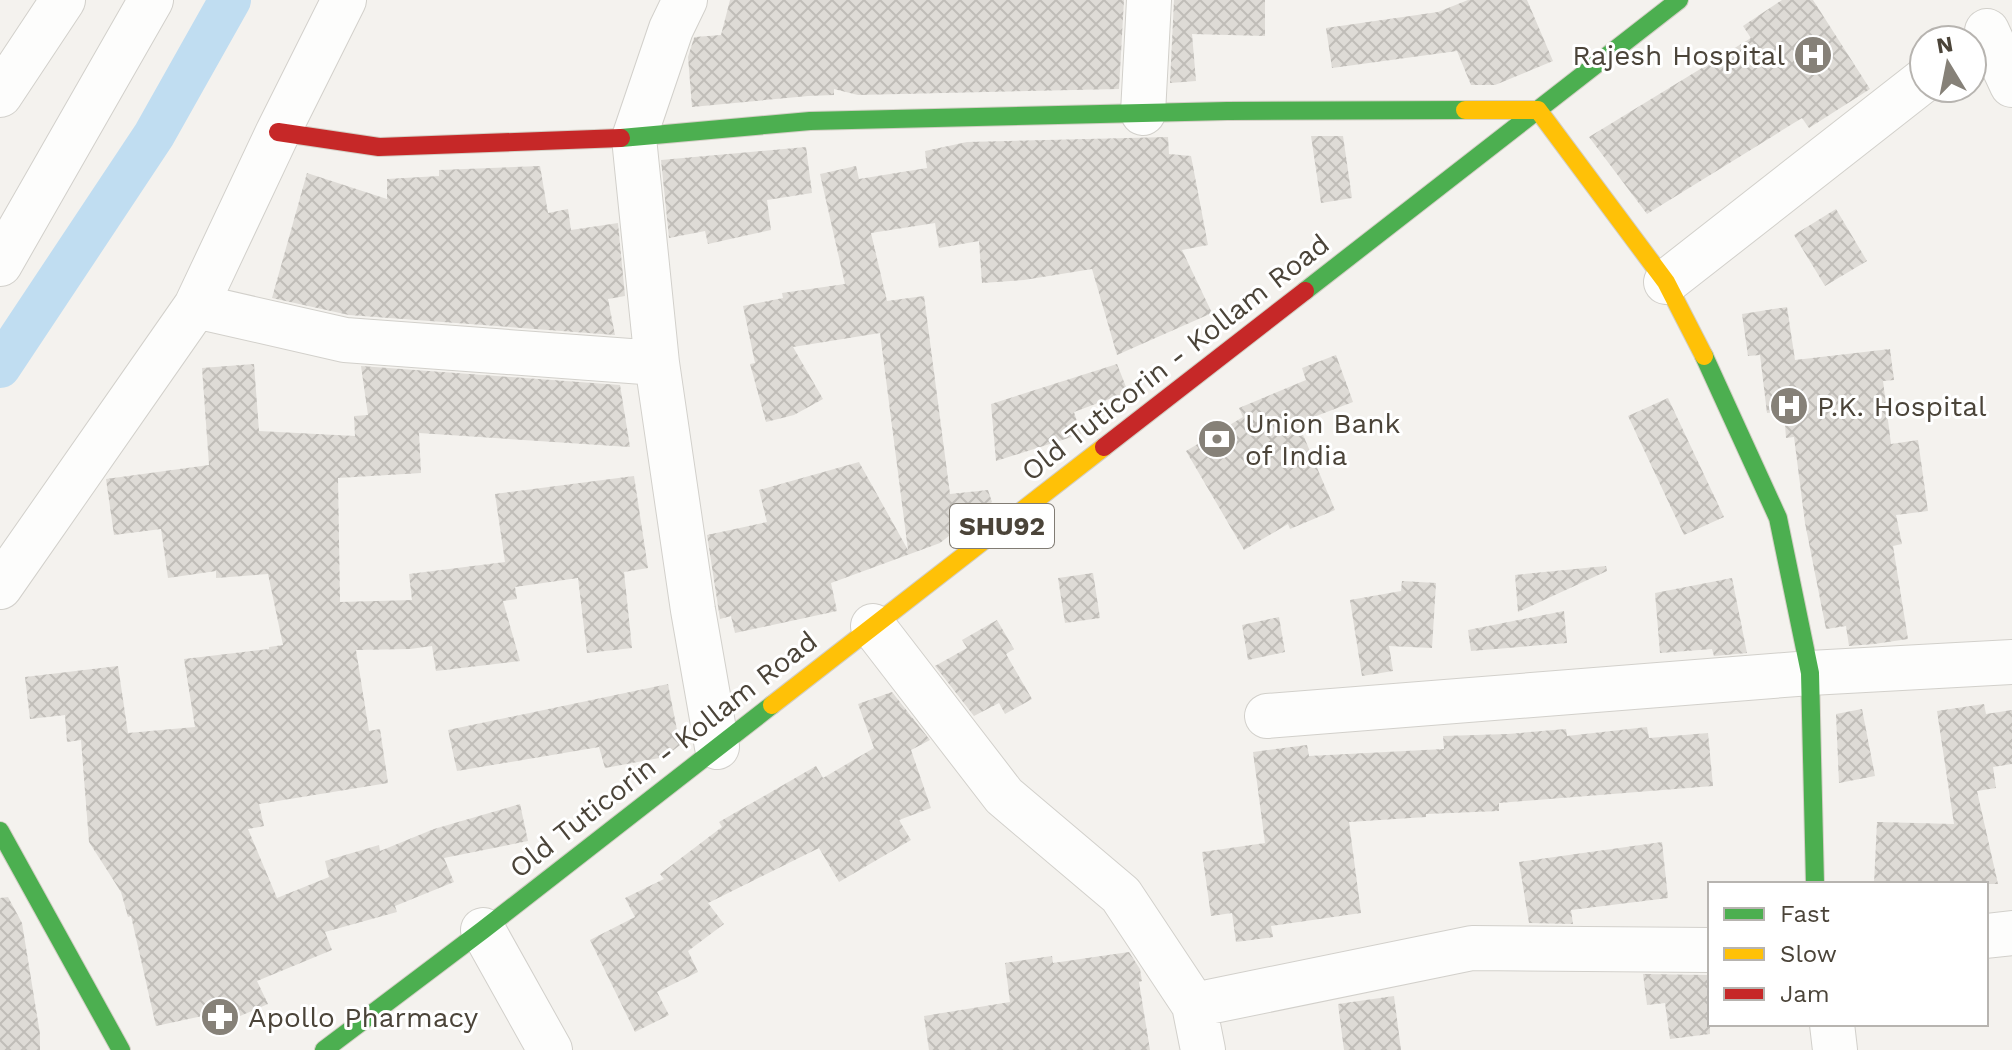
<svg xmlns="http://www.w3.org/2000/svg" width="2012" height="1050" font-family="'Work Sans',sans-serif">
<defs>
<pattern id="building-cross-hatch" width="8" height="8" patternUnits="userSpaceOnUse" patternTransform="scale(2)"><rect width="8" height="8" fill="#dedbd6"/><path d="M0 0l8 8M0 8l8-8" fill="none" stroke="#c0bdb8"/></pattern>
</defs>
<rect width="100%" height="100%" fill="#f4f2ee"/>
<g fill="none" stroke-linecap="round" stroke-linejoin="round">
<!-- canal -->
<path stroke="#c0ddf1" stroke-width="42" d="M0,367l154,-232 76,-135"/>
</g>
<!-- building -->
<path fill="url(#building-cross-hatch)" d="M730,0h394l-5,89 -261,6 -24,-6v6l-26,1 -116,11 -4,-50 6,-19 1,-1 26,-2z
M1174,0h91v36l-73,-2 4,47 -26,2z
M1468,0h59l26,61 -58,24h-24l-14,-34 -125,17 -6,-40 112,-16z
M1782,0h31l57,89 -61,39 -7,-10 -155,96 -58,-77 162,-99 -8,-12z
M1311,136h32l9,62 -31,5z
M1168,137l1,17 22,2 17,89 -26,5 30,63 -95,42 -25,-86 -68,11 -42,3 -3,-42 -40,7 -4,-25 -64,10 16,68 37,-5 26,198 38,-4 4,12 -52,41 -109,40 6,28 -102,22 -4,-17 -11,3 -13,-84 60,-13 -8,-32 100,-28 49,88 -28,-217 -87,14 30,52 -29,16 -28,7 -16,-58 5,-1 -12,-57 40,-8 -1,-5 63,-9 -25,-110 36,-8 3,13 68,-11 -2,-17 42,-9z
M806,147l6,46 -45,7 4,30 -63,14 -3,-13 -36,7 -8,-78z
M540,166l8,47 20,-4 3,21 47,-7 7,73 -17,3 7,36 -266,-20 -77,-17 35,-125 80,26v-20l52,-3v-6z
M1836,209l31,52 -42,25 -31,-51z
M1787,307l8,53 95,-11 4,31 -11,1 8,63 27,-4 10,71 -32,4 6,29 -9,2 15,93 -34,5 -25,2 -3,-20 -20,3 -21,-106 -11,-86 -8,1 -2,-27 -17,2 -7,-58 -12,1 -6,-42z
M1336,355l17,47 -55,21 37,87 -45,19 -2,-5 -44,26 -58,-99 57,-34 -4,-9 67,-28 -4,-12z
M254,364l5,67 96,5 -1,-20 14,-1 -7,-49 259,19 10,62 -211,-14 2,40 -83,5 2,124 72,-2 -3,-26 96,-12 -10,-68 139,-18 14,92 -24,4 8,76 -45,5 -9,-75 -63,9 2,12 -14,2 17,60 -84,10 -4,-25 -22,3 -54,1 13,81 11,-2 8,54 -129,21 5,22 -16,3 29,69 52,-21 -4,-16 54,-16 1,6 54,-22 86,-25 8,37 -84,17 10,24 -59,24 2,6 -72,20 7,18 -75,31 11,23 -42,18 -5,-10 -65,14 -25,-110 -3,1 -7,-25 -32,-50 -8,-102 -14,2 -2,-27 -35,4 -5,-42 93,-11 10,67 67,-6 -11,-68 85,-10v-2l14,-2 -15,-71 -52,4v-7l-48,7 -7,-49 -47,6 -8,-56 103,-14 -7,-97z
M1117,364l11,28 -54,20 7,22 -85,27 -5,-57z
M1668,398l56,119 -40,18 -56,-119z
M1606,566l1,5 -89,41 -3,-37z
M1093,573l7,45 -35,5 -7,-45z
M1732,578l15,75 -33,3 -2,-7 -52,4 -5,-60z
M1402,581l34,2 -4,65 -43,-2 4,25 -31,5 -12,-76 51,-9z
M1564,611l3,32 -96,8 -3,-21z
M1279,617l6,35 -37,8 -6,-35z
M997,620l17,29 -8,5 26,45 -27,15 -6,-11 -25,13 -39,-50 32,-18 -5,-8z
M668,684l12,61 -15,12 -60,11 -6,-21 -142,24 -9,-41z
M892,692l38,48 -19,10 20,58 -32,12 12,20 -72,42 -20,-34 -111,55 16,21 -36,27 10,21 -41,20 12,23 -34,17 -45,-92 45,-23 -10,-19 39,-19 -4,-5 62,-47 -3,-5 97,-56 7,12 51,-30 -16,-44z
M1984,704l2,10 26,-4v54l-19,3 3,21 -19,3 21,93h-124l3,-62 77,2 -17,-113z
M1862,709l13,67 -36,7 -3,-69z
M1647,727l2,11 59,-5 5,53 -214,17v8l-73,3v3l-77,5 12,91 -90,13 2,11 -37,5 -4,-29 -21,3 -9,-64 63,-9 -12,-91 54,-7 2,11 135,-7 -1,-13 65,-2 58,-5 1,7z
M1662,842l6,56 -97,12 2,14 -44,-1 -10,-61z
M8,897l14,26 18,111v16h-40v-152z
M1129,952l11,17 2,12 -3,1 11,68h-221l-5,-34 86,-14 -5,-39 47,-7 1,7z
M1643,974l64,1 3,20v39l-40,5 -5,-36 -18,2z
M1394,996l7,54h-57l-6,-46z"/>
<g fill="none" stroke-linecap="round" stroke-linejoin="round">
<!-- street casing -->
<g stroke="#d2d0cb" stroke-width="46">
<path id="street" d="M685,0l-14,29 -37,109 23,225 36,247 24,137
M1987,31l25,54
M0,95l63,-95
M1143,113l6,-113
M0,264l151,-264
M1666,282l258,-202
M196,306l149,34 312,23
M0,587l196,-281 82,-174 66,-132
M873,626l131,170 117,99 73,110 9,45
M1267,716l543,-43 202,-11
M483,930l67,120
M1986,936l26,-3
M1194,1005l278,-57 238,2
M1832,1024l3,26"/>
</g>
<!-- fast casing -->
<g stroke="#d3cfc5" stroke-width="20">
<path id="fast" d="M621,138l189,-17 417,-10 238,-1
M1305,291l374,-291
M1704,356l74,162 32,155 5,211
M0,831l121,219
M324,1050l159,-120 289,-225"/>
</g>
<!-- slow casing -->
<g stroke="#d3cfc5" stroke-width="20">
<path id="slow" d="M1465,110h73l128,172 38,74
M772,705l332,-258"/>
</g>
<!-- jam casing -->
<g stroke="#d3cfc5" stroke-width="20">
<path id="jam" d="M278,132l101,15 242,-9
M1104,447l201,-156"/>
</g>
<!-- street -->
<use href="#street" stroke="#fdfdfc" stroke-width="44"/>
<!-- fast -->
<use href="#fast" stroke="#4caf50" stroke-width="18"/>
<!-- slow -->
<use href="#slow" stroke="#ffc107" stroke-width="18"/>
<!-- jam -->
<use href="#jam" stroke="#c62828" stroke-width="18"/>
</g>
<!-- icons -->
<defs>
<g id="hospital-disc" transform="scale(2)"><circle r="9.5" fill="#868178" stroke="#fff"/><path d="M-5-5h3v3.5h4V-5h3V5h-3V1.5h-4V5h-3Z" fill="#fff"/></g>
<g id="bank-disc" transform="scale(2)"><circle r="9.5" fill="#868178" stroke="#fff"/><path d="M-6-4H6V4H-6ZM0-2.3a2.3 2.3 0 1 0 0 4.6a2.3 2.3 0 1 0 0-4.6Z" fill="#fff"/></g>
<g id="pharmacy-disc" transform="scale(2)"><circle r="9.5" fill="#868178" stroke="#fff"/><path d="M-2-6h4v4h4v4h-4v4h-4v-4h-4v-4h4Z" fill="#fff"/></g>
</defs>
<g fill-rule="evenodd">
<use href="#hospital-disc" x="1813" y="55"/>
<use href="#hospital-disc" x="1789" y="406"/>
<use href="#bank-disc" x="1217" y="439"/>
<use href="#pharmacy-disc" x="220" y="1017"/>
</g>
<g text-anchor="middle" stroke-width="6" stroke-linejoin="round" paint-order="stroke">
<!-- shield labels -->
<rect fill="#fff" stroke="#817c74" stroke-width="2" x="950" y="504" width="104" height="44" rx="6"/>
<g font-size="26" font-weight="bold" fill="#4b4439">
<text x="1002" y="535">SHU92</text>
</g>
<!-- poi labels -->
<g font-size="28" fill="#4b4439" stroke="#fff" text-anchor="start">
<text x="1785" y="65" text-anchor="end">Rajesh Hospital</text>
<text x="1817" y="416">P.K. Hospital</text>
<text x="1245" y="433">Union Bank<tspan x="1245" dy="32">of India</tspan></text>
<text x="248" y="1027">Apollo Pharmacy</text>
</g>
<!-- street labels -->
<g font-size="28" fill="#4b4439" stroke="#fff">
<text transform="translate(1175 357) rotate(-38)" y="10">Old Tuticorin - Kollam Road</text>
<text transform="translate(663 754) rotate(-38)" y="10">Old Tuticorin - Kollam Road</text>
</g>
</g>
<!-- legend -->
<rect x="1708" y="882" width="280" height="144" fill="#ffffff" stroke="#b7b4b0" stroke-width="2"/>
<rect x="1724" y="908" width="40" height="12" fill="#4caf50" stroke="#b7b4b0" stroke-width="2"/>
<text x="1780" y="922" font-size="24" fill="#4b4439">Fast</text>
<rect x="1724" y="948" width="40" height="12" fill="#ffc107" stroke="#b7b4b0" stroke-width="2"/>
<text x="1780" y="962" font-size="24" fill="#4b4439">Slow</text>
<rect x="1724" y="988" width="40" height="12" fill="#c62828" stroke="#b7b4b0" stroke-width="2"/>
<text x="1780" y="1002" font-size="24" fill="#4b4439">Jam</text>
<!-- north arrow -->
<g transform="translate(1948 64) rotate(350)"><circle r="38" fill="#ffffff" stroke="#b7b4b0" stroke-width="2"/>
<path d="M0-6L14 30L0 20L-14 30Z" fill="#868178"/>
<text y="-12" font-size="22" font-weight="bold" text-anchor="middle" fill="#4b4439">N</text>
</g>
</svg>
